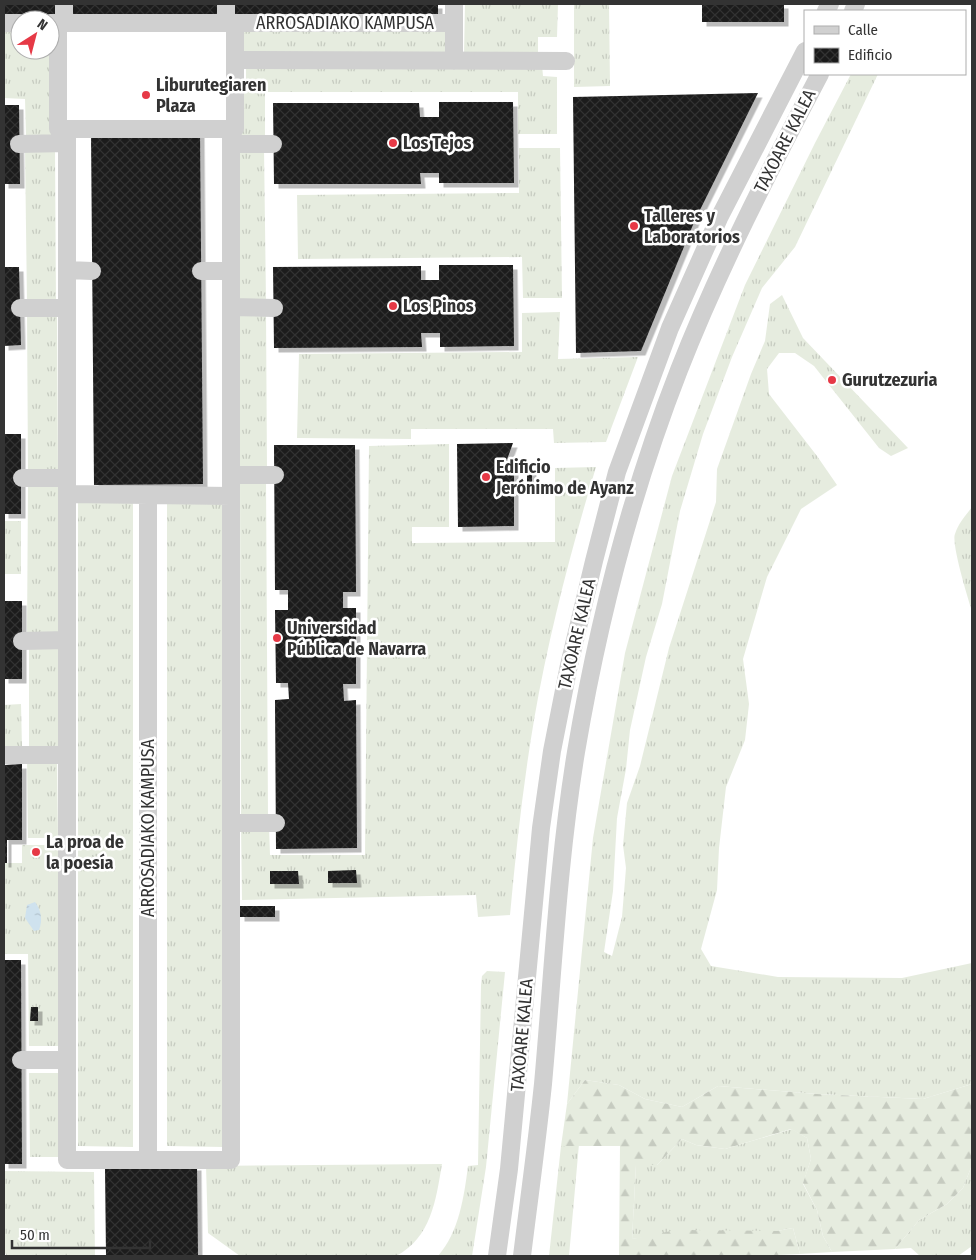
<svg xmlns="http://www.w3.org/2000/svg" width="976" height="1260" font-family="'Fira Sans Condensed',sans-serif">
<defs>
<pattern id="grass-tufts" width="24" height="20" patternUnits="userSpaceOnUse" patternTransform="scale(1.25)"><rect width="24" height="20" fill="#e6ecdf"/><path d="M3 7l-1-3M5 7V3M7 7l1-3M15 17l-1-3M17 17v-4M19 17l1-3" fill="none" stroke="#c6cbc0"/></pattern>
<pattern id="forest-firs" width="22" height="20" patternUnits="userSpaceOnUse" patternTransform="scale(1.25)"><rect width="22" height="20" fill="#e6ecdf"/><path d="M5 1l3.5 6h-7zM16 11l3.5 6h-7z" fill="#c6cbc0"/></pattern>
<pattern id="water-ripples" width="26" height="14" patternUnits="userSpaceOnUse" patternTransform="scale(1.25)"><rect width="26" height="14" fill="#cfe2ee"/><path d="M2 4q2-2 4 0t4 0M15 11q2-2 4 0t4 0" fill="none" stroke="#b2c2cd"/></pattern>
<pattern id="building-cross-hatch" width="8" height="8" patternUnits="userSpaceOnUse" patternTransform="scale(1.25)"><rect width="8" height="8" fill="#1a1a1a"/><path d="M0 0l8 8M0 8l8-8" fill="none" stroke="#333"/></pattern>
<filter id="shadow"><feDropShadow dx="4.5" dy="4.5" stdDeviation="0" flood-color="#0004"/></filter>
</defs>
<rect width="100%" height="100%" fill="#fff"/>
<!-- grass -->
<path fill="url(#grass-tufts)" d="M465,4h93l-1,33h-19v18l-74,-1z
M574,4h35l1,82 -36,1z
M4,26h16v24h30l5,87h-29l-1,-38 -21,-1z
M242,29h206v27h-206z
M246,65h296l1,11 14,1v57h-39v-42h-253v48h-26v-61h7z
M851,74h27l-83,173 -33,41 -30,69 -29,77 -23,77 -18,93 -16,53 -16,73 -4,39 -9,49 -4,73 -9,61 8,4 10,-39 4,-49 -3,-23 4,-42 13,-37 29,-118 47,-146 1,-33 34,-95 14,-33 5,-37 12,-9 21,43 105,110 -17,8 -12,-8 -65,-82 -19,-13h-16l-12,16 2,25 48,62 20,29 -36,24 -34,68 -24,82 6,45 -4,36 -19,47 -7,61 -2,42 -16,59 10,17 67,11 124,1 70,-15v121l-49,15 -106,-5 -99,-8 -36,21 -37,-8 -26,-14 -34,-5 -18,24 26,-266 32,-185 47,-177 73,-191 70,-142z
M264,148l2,153h-26l-2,-152z
M519,148h41l2,150h-39l-1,-41 -224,2 -1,-64 222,-2z
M25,149h30l1,154h-29z
M560,312l-2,47 80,-2 -32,85 -52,1 -1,-14h-142v10l-114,-1 2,-84 223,-2v-39z
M27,314h30l1,158h-30z
M240,314h26l1,155 -27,-1z
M449,444v83h-37v16l143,-1v-74l41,-1c-25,83 -47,167 -62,253 -11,65 -18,130 -24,195l-32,2 -2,-22 -234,5 -1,-73 28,-1 1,29h95l4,-409z
M240,479h26l2,336h-27z
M28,485h30v149l-31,-1z
M78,502h55v645l-55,-1z
M167,503h55l1,644 -56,-1z
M972,507v104c-4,-12 -21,-68 -17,-77 3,-10 11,-19 17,-27z
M4,521h17v53h-17z
M29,645h29l1,103h-30z
M21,704l1,44h-18v-43z
M27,758h30l1,80h-30z
M22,845h36l1,201h-30l-1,-92h-24v-91h18z
M487,971l18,1 -19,195 -14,89h-34c21,-24 26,-59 30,-90l10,-1 3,-180 1,-9z
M29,1073h29v84h-28z
M792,1129l15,9 4,21 -8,25 14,26 6,26 9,16 -32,2 -7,-26 -16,3 -123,5 -22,3 4,-74h21l25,-26 14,6 29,4z
M579,1144l-10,112h-20l12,-110z
M442,1164c-6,36 -11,74 -46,92h-156l-32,-23 -2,-67z
M972,1165v81l-14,10h-38l-9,-8 -16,1 24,-29 28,-16 16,-16z
M4,1171l90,1 1,84h-88l-3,-4z"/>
<!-- forest -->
<path fill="url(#forest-firs)" d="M585,1080l34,5 26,14 37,8 36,-21 99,8 106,5 49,-15v81l-9,23 -16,16 -28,16 -24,29 -63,3 -9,-16 -6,-26 -14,-27 8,-24 -4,-21 -16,-9 -66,20 -29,-4 -14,-6 -25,26h-21l-4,74 44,-9 101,1 16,-3 7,26 -43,2h-138l1,-110h-59l6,-42z"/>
<!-- water -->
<path fill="url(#water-ripples)" d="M35,902c6,8 8,18 4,28l-5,1 -9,-13 2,-13z"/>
<!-- building -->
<path fill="url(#building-cross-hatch)" filter="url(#shadow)" d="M4,4h52v16h-52z
M73,4h145v15l-145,1z
M235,4h203v14h-203z
M702,4h82v18h-82z
M758,93l-63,127 -54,131 -65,2 -3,-256z
M439,102h74l1,81h-75v-10h-19l1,11h-147l-1,-81h146l1,14h19z
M4,105h15l1,79h-16z
M91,132h109l3,352 -109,1z
M439,265h74l1,81 -74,1v-14h-19l1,14 -148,1 -1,-81 148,-1v14h18z
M4,267h15l2,78 -17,1z
M4,434h17v80h-17z
M513,443l-8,22h9v61l-56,1 -1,-83z
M274,445h81l1,147h-13v16h13v76h-13l1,17 12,-1 1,148 -81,1 -1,-149 14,-1 -1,-16h-12l-1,-73h13v-20h-13z
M527,466h5v16h-5z
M4,601h18v78h-18z
M22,764v76h-15v23h-3v-98z
M356,870l1,13h-29v-12z
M270,871h28l1,13h-29z
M240,906h35v11h-35z
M4,960h17l1,204h-18z
M31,1007h7v14h-8z
M197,1166l1,90h-92l-1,-89z"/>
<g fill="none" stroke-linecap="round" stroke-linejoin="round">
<!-- minor -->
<path stroke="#d0d0d0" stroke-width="18" d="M64,4v19
M226,4v19
M826,11l4,-7
M853,11l3,-7
M4,23h16
M50,23h404
M58,23v106h9v1031h164v-1031h4v-106
M235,60l331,1
M454,61v-57
M67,129h164
M19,144l48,-1
M232,144h41
M67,270l25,1
M201,271h30
M231,307l43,1
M20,308h47
M231,475h44
M22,478h45
M67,494l164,2
M22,641l45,-1
M4,755h63
M231,823h45
M21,1060h46
M148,1160v-664
M497,1256l12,-87 32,-341 11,-77 17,-86 25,-104 23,-89 53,-144 49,-110 86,-167
M522,1256c7,-57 15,-114 21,-172 10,-111 15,-222 33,-332 22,-130 55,-259 103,-382 40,-102 90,-199 141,-296"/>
</g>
<!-- markers -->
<g fill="#e63946" stroke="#fff" stroke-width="2">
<circle cx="146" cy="95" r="5"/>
<circle cx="393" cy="143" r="5"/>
<circle cx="634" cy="226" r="5"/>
<circle cx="393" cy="306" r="5"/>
<circle cx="832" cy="380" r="5"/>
<circle cx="486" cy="477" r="5"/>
<circle cx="277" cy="638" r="5"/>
<circle cx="36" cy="852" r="5"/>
</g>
<g text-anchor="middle" stroke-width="5" stroke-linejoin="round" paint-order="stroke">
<!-- street labels -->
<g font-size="18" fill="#333" stroke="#fff">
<text x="345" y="29">ARROSADIAKO KAMPUSA</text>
<text transform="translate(785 141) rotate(-63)" y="6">TAXOARE KALEA</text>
<text transform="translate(577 634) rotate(-77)" y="6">TAXOARE KALEA</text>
<text transform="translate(148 828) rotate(-90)" y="6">ARROSADIAKO KAMPUSA</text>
<text transform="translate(522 1035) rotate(-85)" y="6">TAXOARE KALEA</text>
</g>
<!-- poi labels -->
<g font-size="18" font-weight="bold" fill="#333" stroke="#fff" text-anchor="start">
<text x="156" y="91">Liburutegiaren<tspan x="156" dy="21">Plaza</tspan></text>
<text x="403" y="149">Los Tejos</text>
<text x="644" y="222">Talleres y<tspan x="644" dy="21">Laboratorios</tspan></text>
<text x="403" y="312">Los Pinos</text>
<text x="842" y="386">Gurutzezuria</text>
<text x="496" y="473">Edificio<tspan x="496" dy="21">Jerónimo de Ayanz</tspan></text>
<text x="287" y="634">Universidad<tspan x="287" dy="21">Pública de Navarra</tspan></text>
<text x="46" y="848">La proa de<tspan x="46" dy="21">la poesía</tspan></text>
</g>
</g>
<!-- border -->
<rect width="976" height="1260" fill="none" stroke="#333333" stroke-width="10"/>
<!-- legend -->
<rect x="804" y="10" width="162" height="65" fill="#ffffff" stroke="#adadad"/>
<rect x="814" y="26" width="25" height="8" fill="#d0d0d0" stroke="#adadad"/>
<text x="848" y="35" font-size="15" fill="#333333">Calle</text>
<rect x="814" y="48" width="25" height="15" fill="url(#building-cross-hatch)" stroke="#adadad"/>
<text x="848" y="60" font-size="15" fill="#333333">Edificio</text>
<!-- north arrow -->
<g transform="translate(35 35) rotate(36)"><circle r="24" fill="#ffffff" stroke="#adadad"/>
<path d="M0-4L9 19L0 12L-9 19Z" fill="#e63946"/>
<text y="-8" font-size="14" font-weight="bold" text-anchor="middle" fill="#333333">N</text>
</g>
<!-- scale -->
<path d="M12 1240v8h138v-8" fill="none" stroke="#333333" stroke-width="2.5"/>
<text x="20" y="1240" font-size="15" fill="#333333" stroke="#ffffff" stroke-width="4" paint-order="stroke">50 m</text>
</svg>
